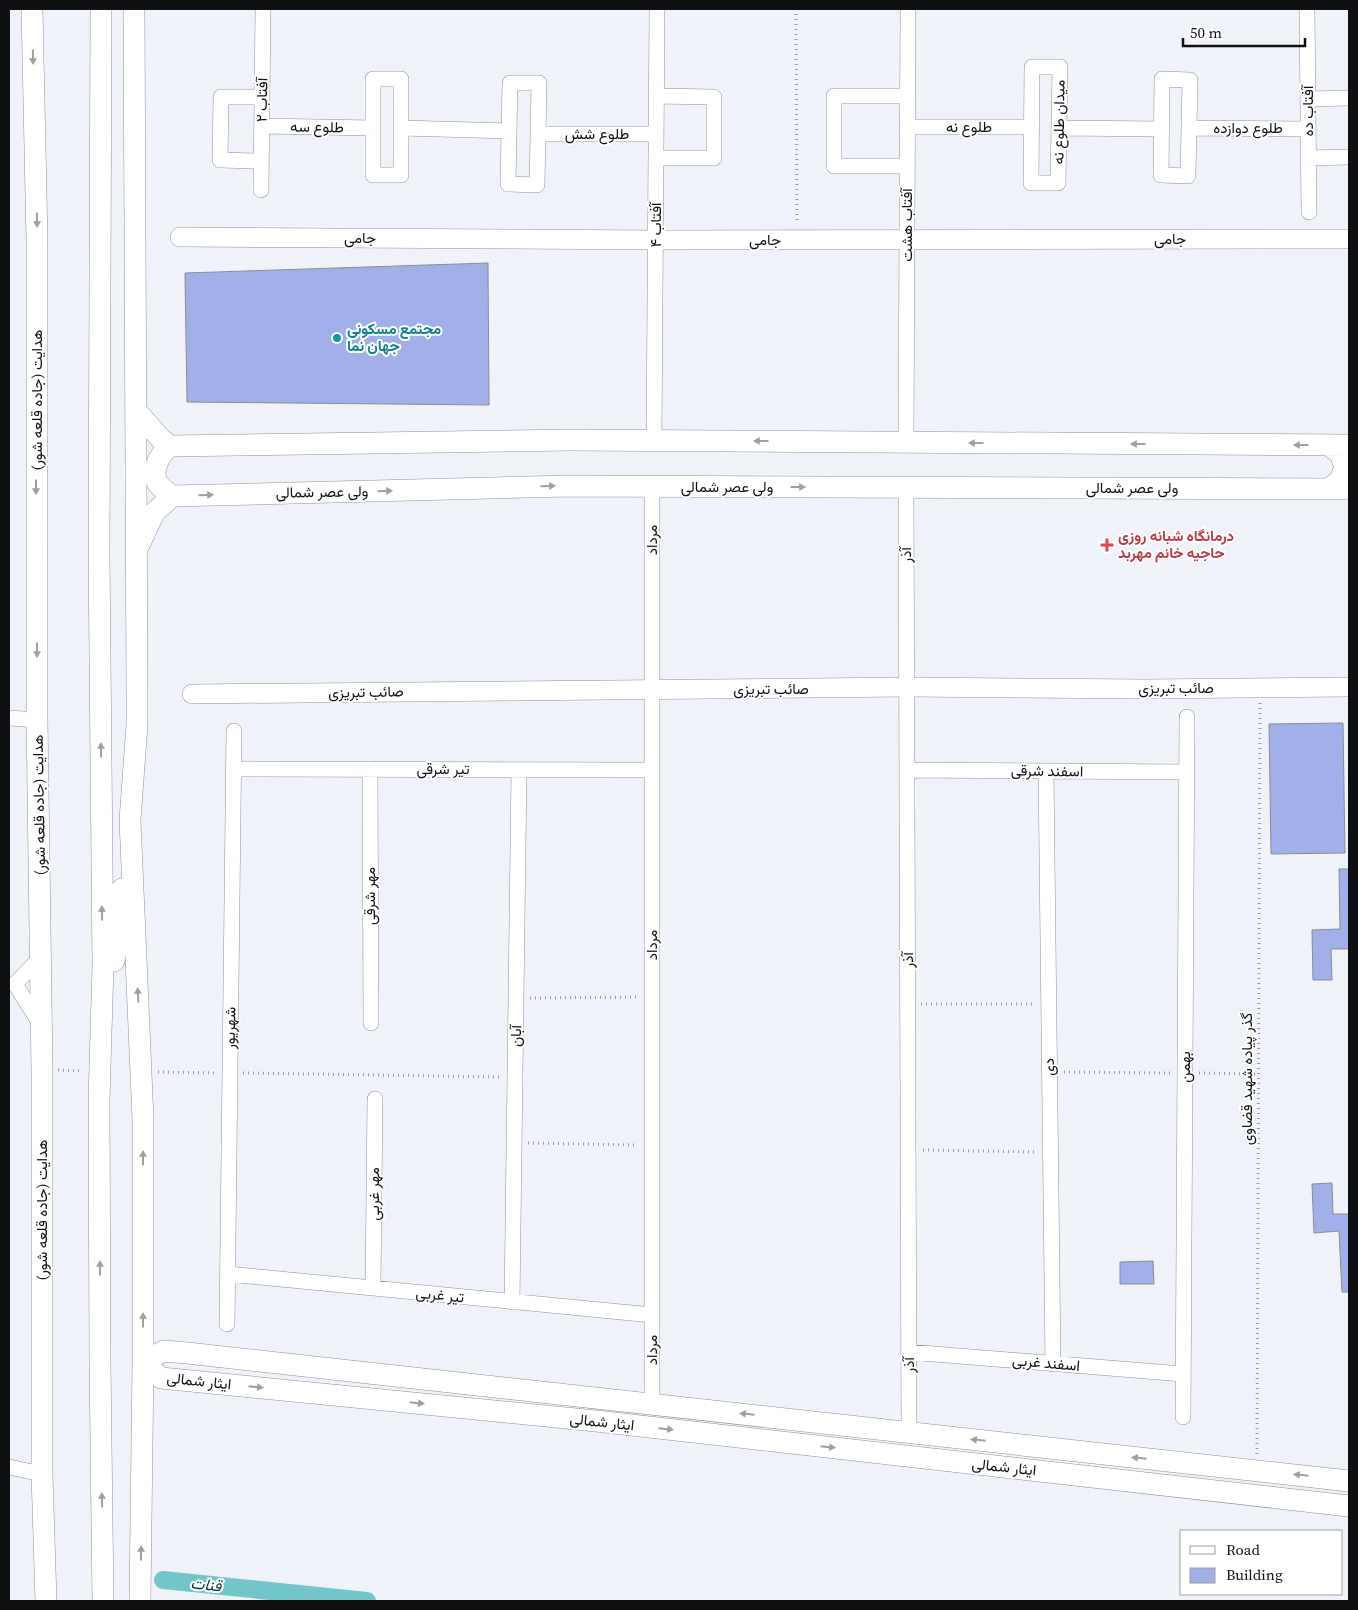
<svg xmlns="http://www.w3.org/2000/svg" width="1358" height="1610" font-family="'Source Serif 4',Vazirmatn,serif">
<rect width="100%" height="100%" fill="#f0f2fa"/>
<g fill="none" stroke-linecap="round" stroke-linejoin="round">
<!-- canal -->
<path stroke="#72c6c9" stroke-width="18" d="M163,1580l204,21"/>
</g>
<!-- building -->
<path fill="#a1b0e8" stroke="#8a8c94" d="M488,263l1,142 -302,-3 -2,-129z
M1343,723l2,130 -74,1 -2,-130z
M1339,869h10v80h-18l1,31h-19l-1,-50 28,-1z
M1332,1183l1,31h16v78h-7l-3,-61 -25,2 -2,-49z
M1153,1261l1,23h-34v-22z"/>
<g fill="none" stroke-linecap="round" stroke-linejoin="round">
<!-- minor casing -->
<g stroke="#8d9097" stroke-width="16">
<path id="minor" d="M1307,9l2,203
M1032,67h28l-2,116h-27z
M373,79h28v96h-28z
M1162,79l28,1 -2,96 -27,-1z
M510,83h29l-2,102 -29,-1z
M1308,99l41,-1
M262,126l111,2
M907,127h124
M401,128l108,3
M1059,128l102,1
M1189,128l119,1
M538,134h118
M656,158h58v-61l-58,-1
M1308,158l41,-1
M261,161l-41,-1 1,-63h41
M907,166h-73v-70h73
M261,190l2,-181
M654,441l3,-432
M906,442l2,-433
M906,487l3,945
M9,718l28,2
M233,769l419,1
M370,769l1,254
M907,770l280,2
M1046,771l7,593
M15,984l26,41
M15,984l26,-27
M228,1274l424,41
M373,1288l2,-189
M512,1302l7,-532
M227,1324l7,-593
M909,1352l274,22
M652,1404v-918
M1183,1417l4,-700
M9,1467l33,7"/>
</g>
<!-- tertiary casing -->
<g stroke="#8d9097" stroke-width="20">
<path id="tertiary" d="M180,237l480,3 689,-1
M192,694l715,-7 239,2 203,-2"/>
</g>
<!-- secondary casing -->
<g stroke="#8d9097" stroke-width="22">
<path id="secondary" d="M32,9l5,232v479l5,350v404l4,127
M101,9l-2,545 4,412 -4,134 1,262 3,239
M134,9l3,685v31l-7,95 13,300v242l-3,239
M137,412l24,27 9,7 399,-6 780,5
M170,446c-10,8 -19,23 -13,36 2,5 10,10 15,14
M1328,489l12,-8 5,-14 -5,-14 -12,-8
M139,545l15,-32 18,-17 396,-10 781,3
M114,961l8,-72
M1349,1481l-1162,-128 -23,-2 -21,11 18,16 435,43 753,85"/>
</g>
<!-- path -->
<path stroke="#97999f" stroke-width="3" stroke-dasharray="1 4" stroke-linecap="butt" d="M796,9l1,214
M530,998l109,-1
M921,1004h114
M58,1070l24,1
M158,1072l59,1
M1064,1072l106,1
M243,1073l259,4
M1199,1073l59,1
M528,1143l109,2
M923,1150l114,2
M1257,1454l3,-751"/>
<!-- minor -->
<use href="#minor" stroke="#fff" stroke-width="15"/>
<!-- tertiary -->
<use href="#tertiary" stroke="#fff" stroke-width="19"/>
<!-- secondary -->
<use href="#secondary" stroke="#fff" stroke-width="21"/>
</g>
<!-- one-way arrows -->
<defs><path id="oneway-solid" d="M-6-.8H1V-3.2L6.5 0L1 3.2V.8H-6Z" transform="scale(1.25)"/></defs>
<g fill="#9f9fa0">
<use href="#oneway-solid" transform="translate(33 57) rotate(89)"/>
<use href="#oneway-solid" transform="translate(37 220) rotate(89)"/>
<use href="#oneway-solid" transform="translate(761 441) rotate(-180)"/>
<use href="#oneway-solid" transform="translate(976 443) rotate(-180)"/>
<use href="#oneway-solid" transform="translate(1138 444) rotate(-180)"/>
<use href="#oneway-solid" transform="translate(1301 445) rotate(-180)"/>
<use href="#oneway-solid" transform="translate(548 486) rotate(-1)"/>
<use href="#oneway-solid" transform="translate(36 487) rotate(90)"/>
<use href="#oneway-solid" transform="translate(798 487)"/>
<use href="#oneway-solid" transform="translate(385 491) rotate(-1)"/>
<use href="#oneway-solid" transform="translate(206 495) rotate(-1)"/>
<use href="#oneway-solid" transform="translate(37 650) rotate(90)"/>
<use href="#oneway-solid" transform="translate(101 750) rotate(-91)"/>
<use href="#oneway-solid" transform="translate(102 913) rotate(-91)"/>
<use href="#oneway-solid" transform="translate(138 995) rotate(-93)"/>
<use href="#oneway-solid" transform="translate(143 1158) rotate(-90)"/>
<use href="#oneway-solid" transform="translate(100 1268) rotate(-90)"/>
<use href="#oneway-solid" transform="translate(143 1320) rotate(-90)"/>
<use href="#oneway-solid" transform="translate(256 1387) rotate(6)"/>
<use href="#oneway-solid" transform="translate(417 1403) rotate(6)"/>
<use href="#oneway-solid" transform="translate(747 1414) rotate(-174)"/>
<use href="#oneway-solid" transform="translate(666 1429) rotate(6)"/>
<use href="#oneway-solid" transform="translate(978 1440) rotate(-174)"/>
<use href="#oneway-solid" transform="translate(828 1447) rotate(6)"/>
<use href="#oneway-solid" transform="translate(1139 1458) rotate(-174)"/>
<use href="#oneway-solid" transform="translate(1301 1475) rotate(-174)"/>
<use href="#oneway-solid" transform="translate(102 1500) rotate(-91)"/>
<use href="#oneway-solid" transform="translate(141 1553) rotate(-89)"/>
</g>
<!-- markers -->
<circle fill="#0f9aa8" stroke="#fff" stroke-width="2" cx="337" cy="338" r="5"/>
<path fill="#e0444e" stroke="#fff" stroke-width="2" d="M1104.5 537.5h5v5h5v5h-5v5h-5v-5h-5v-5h5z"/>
<g text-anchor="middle" stroke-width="4" stroke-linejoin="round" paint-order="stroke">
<!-- street labels -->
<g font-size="15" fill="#0f1012" stroke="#fff">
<text transform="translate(262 100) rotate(-89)" y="5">آفتاب ۲</text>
<text transform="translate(1308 111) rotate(-90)" y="5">آفتاب ده</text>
<text transform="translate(1059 122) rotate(-89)" y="5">میدان طلوع نه</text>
<text transform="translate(317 127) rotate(1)" y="5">طلوع سه</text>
<text x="969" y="132">طلوع نه</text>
<text x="1248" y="133">طلوع دوازده</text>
<text x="597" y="139">طلوع شش</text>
<text transform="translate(656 225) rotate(-90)" y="5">آفتاب ۴</text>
<text transform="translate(907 225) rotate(-90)" y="5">آفتاب هشت</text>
<text x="360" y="243">جامی</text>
<text x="1170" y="244">جامی</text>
<text x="765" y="245">جامی</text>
<text transform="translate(37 400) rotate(-90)" y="5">هدایت (جاده قلعه شور)</text>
<text x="727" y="492">ولی عصر شمالی</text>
<text x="1132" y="493">ولی عصر شمالی</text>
<text transform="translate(322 492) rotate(-1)" y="5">ولی عصر شمالی</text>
<text transform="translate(652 540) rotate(-90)" y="5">مرداد</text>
<text transform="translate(906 555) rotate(-90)" y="5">آذر</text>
<text x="1176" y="693">صائب تبریزی</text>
<text x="771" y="694">صائب تبریزی</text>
<text transform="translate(366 692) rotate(-1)" y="5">صائب تبریزی</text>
<text x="443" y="774">تیر شرقی</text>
<text transform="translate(1047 771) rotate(1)" y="5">اسفند شرقی</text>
<text transform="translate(39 805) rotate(-91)" y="5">هدایت (جاده قلعه شور)</text>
<text transform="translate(370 896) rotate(-90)" y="5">مهر شرقی</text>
<text transform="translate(652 945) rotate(-90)" y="5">مرداد</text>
<text transform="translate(908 960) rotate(-90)" y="5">آذر</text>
<text transform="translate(230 1028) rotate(-89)" y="5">شهریور</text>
<text transform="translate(516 1036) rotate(-89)" y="5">آبان</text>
<text transform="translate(1049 1067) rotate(-91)" y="5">دی</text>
<text transform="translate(1185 1067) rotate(-90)" y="5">بهمن</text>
<text transform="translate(1247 1079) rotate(-90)" y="5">گذر پیاده شهید قضاوی</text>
<text transform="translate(374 1194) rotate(-90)" y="5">مهر غربی</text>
<text transform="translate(42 1210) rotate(-90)" y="5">هدایت (جاده قلعه شور)</text>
<text transform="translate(440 1295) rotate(6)" y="5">تیر غربی</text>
<text transform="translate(652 1350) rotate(-90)" y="5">مرداد</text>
<text transform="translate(1046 1363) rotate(5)" y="5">اسفند غربی</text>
<text transform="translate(909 1365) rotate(-90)" y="5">آذر</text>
<text transform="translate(199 1381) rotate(6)" y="5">ایثار شمالی</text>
<text transform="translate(602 1422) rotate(6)" y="5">ایثار شمالی</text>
<text transform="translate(1004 1467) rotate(6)" y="5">ایثار شمالی</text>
</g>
<!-- culture labels -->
<g font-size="15" font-weight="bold" fill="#0d838f" stroke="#fff" text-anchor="start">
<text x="347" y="334">مجتمع مسکونی<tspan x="347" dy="17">جهان نما</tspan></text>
</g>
<!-- health labels -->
<g font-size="15" font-weight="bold" fill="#be3a42" stroke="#fff" text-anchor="start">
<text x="1118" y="541">درمانگاه شبانه‌ روزی<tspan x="1118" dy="17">حاجیه‌ خانم مهربد</tspan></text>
</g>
<!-- water labels -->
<g font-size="16" font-style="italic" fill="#0d3738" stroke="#fff">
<text transform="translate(206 1584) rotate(6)" y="6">قنات</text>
</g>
</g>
<!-- border -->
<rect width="1358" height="1610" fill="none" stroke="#0f1012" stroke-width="20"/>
<!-- legend -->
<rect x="1180" y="1530" width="162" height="65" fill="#ffffff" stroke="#9f9fa0"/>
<rect x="1190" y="1546" width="25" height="8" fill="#ffffff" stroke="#9f9fa0"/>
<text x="1226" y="1555" font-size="15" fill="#0f1012">Road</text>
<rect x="1190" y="1568" width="25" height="15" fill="#a1b0e8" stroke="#9f9fa0"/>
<text x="1226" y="1580" font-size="15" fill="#0f1012">Building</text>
<!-- scale -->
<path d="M1183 38v8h122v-8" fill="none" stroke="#0f1012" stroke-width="2.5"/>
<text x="1190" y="38" font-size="15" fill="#0f1012" stroke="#ffffff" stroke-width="4" paint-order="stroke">50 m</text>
</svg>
